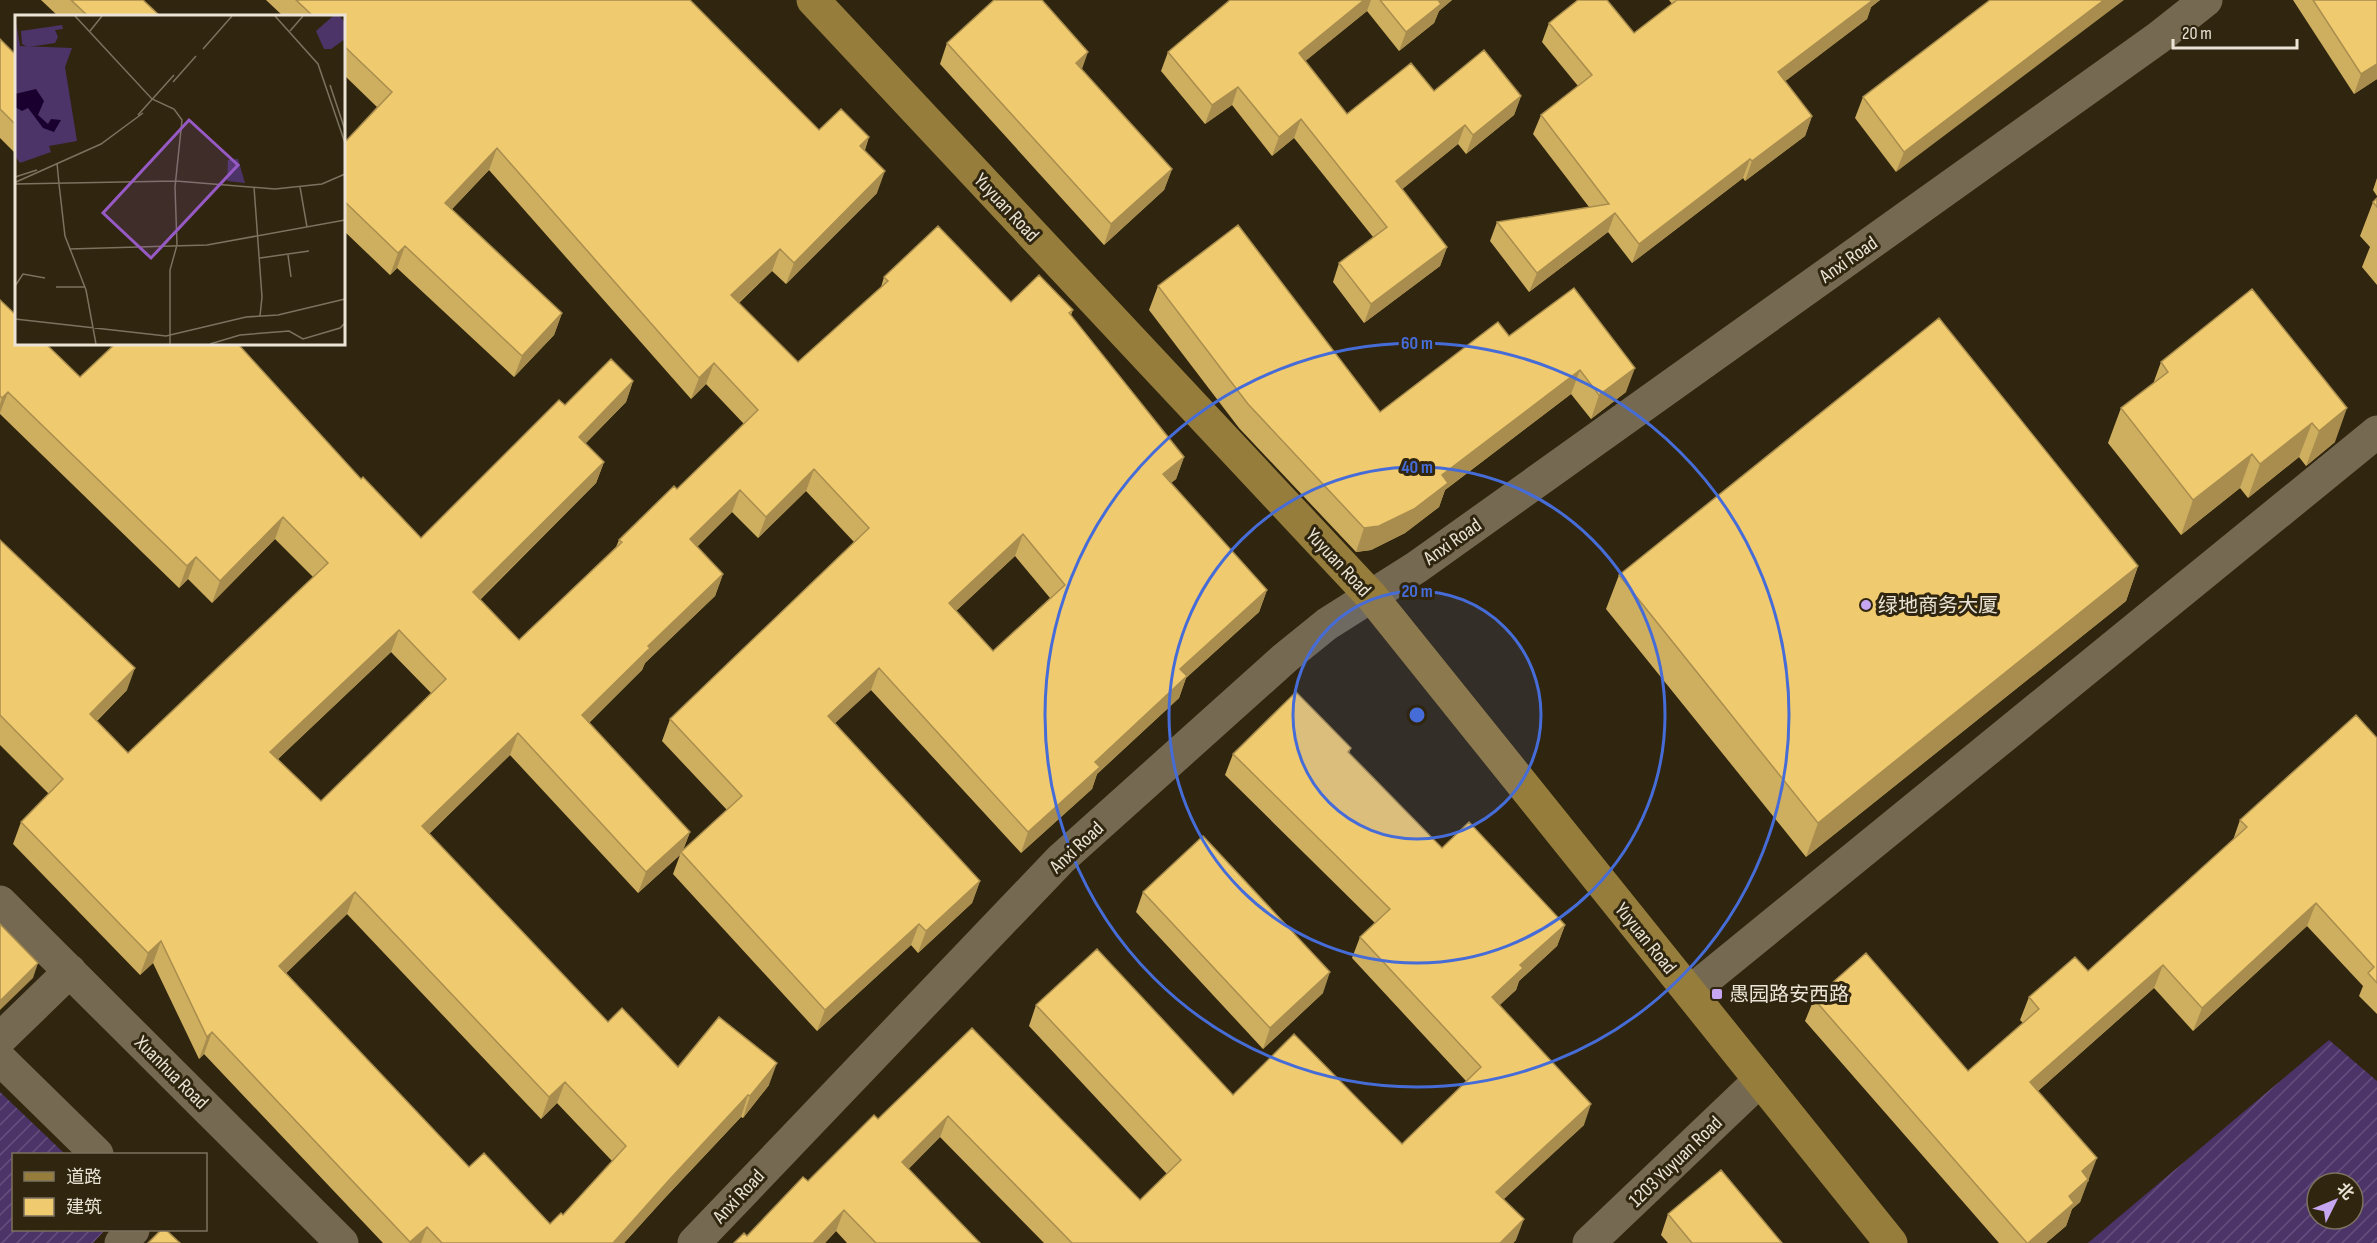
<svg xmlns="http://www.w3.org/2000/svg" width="2377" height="1243" font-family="'Sofia Sans Condensed','Noto Sans SC',sans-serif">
<defs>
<pattern id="garden-furrows" width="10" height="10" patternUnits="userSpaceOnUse" patternTransform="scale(1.5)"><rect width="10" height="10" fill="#4c3469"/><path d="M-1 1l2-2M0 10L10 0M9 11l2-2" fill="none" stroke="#66517e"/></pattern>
</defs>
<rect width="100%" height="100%" fill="#30260f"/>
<!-- garden -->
<path fill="url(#garden-furrows)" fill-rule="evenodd" d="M2329,1040l48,41v162h-289zM2317,1183h36v36h-36z
M0,1092l65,62h-51v76h91l-12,13h-93z"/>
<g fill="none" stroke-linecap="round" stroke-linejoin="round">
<!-- minor -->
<path stroke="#756a51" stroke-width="33" d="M0,902l342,341
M1690,992l687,-560
M0,1039l70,-68
M0,1059l97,95
M121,1243l12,-13
M694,1243l367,-384 224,-201 42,-34 90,-57 741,-529 48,-38
M1589,1243l171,-163"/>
<!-- major -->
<path stroke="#967d3c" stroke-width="33" d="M813,0l559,597 519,646"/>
</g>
<!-- wall -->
<path fill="#ceae5f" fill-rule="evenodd" d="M41,0h102l17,16h-102z
M266,0h424l129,130 50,7 -4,13 12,43 -91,91 -14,-13 -33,32 59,59 83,-75 3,-10 127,25 62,8 -2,5 113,142 -8,22 -5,4 96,107 -8,22 -73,66 -7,20 -82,76 -5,15 -71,64 -150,-163 -36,33 145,158 -8,22 -54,50 -7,-8 -94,86 -144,-157 7,-19 -42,38 -128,-138 -81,79 179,188 70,45 91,18 -26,33 -2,-1 -79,84 -38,42h-241l-179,-189 -5,5 -46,-96 -13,12 -127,-131 8,-22 28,-28 -49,-49v-205l127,150 -30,31 31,32 185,-176 -38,-38 -63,64 -24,-24 -9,9 -179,-174v-114l80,77 281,102 60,59 144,-133 68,-24 -7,21 -41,42 19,18 -8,21 -116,117 39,40 97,-93 3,-7 58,-51 67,-65 -38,-40 -15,15 -202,-229 -37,39 110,104 -8,22 -40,42 -117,-109 -7,7 -46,-44v-88l33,-36 -33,-32v-59h-61zM806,491l48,51 -184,177 -8,22 65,69 -44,40 7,-18 -101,-109 53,-53 3,-7 70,-67 8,-22 -26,-27 35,-35 26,26zM1015,556l35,42 -57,53 -37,-40zM391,652l40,41 -110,108 -43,-42zM347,914l194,205 16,-16 55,58 -49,54 -13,9 -81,-57 -183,-194z
M1230,0h222l-13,11 -5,12 -35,28 -32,-40 -62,50 42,53 87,-23 87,5 -7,19 -48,39 -8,-10 -56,45 45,58 -7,19 -76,57 -31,-41 6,-19 34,-26 -79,-99 -22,18 -40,-51 -27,19 -44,-53 7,-19z
M1669,0h211l-9,7 -4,12 -82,62 27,35 -7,20 -60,45 -2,-3 -111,85 -24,-31 -79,60 -39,-51 7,-19 92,-15 -56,-73 8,-19 37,-29 -36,-44 7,-19 85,10 38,-29z
M1990,0l-94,172 -41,-54 8,-21z
M2293,0h84v79l-23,15z
M0,39l16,16v99l-16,-16z
M947,43l135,27 90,99 -8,21 -60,55 -164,-181z
M2377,178v18l-4,-6z
M2377,198v87l-15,-18 8,-20 -10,-11 13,-34z
M1158,286l222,126 129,-76 117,56 -35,27 -20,-25 -126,96 -6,17 -34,26 -34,17 -15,2 -117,-124 -90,-118z
M2252,289l83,153 -29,24 -7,-9 -51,41 -8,-10 -59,47 -73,-92 13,-35 32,-24 8,-22z
M2138,566l-12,35 -320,256 -200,-248 13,-34z
M2377,738v276l-18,-18 4,-10 -56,-60 -114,105 -39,-43 -116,103 51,90 -2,1 -7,20 -8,7 -6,17 -20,17h-47l-194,-222 9,-22 154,72 55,-48 -3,-3 9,-23 59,-26 145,-131 7,-20z
M1351,748l-2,5 93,95 123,77 -8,21 -38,35 -3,9 -17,15 85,120 -81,74 13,41 -3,3h-469l-104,-106 -32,32 72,74h-133l-11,-12 -11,12h-91l13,-7 131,-117 94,-91 168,172 27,-26 -138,-148 7,-21 197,90 169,49 64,-63 -114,-123 8,-21 15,-14 -150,-148 8,-21z
M1143,892l180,101 -60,56 -127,-137z
M1668,1214l114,29h-114l-7,-8z"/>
<!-- shaded-wall -->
<path fill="#a88d4e" d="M1364,0h7l-4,11 -75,61 7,-19z
M1436,0h16l-13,11 -5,12 -35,28 7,-19z
M1868,0h12l-9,7 -4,12 -96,73 7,-20z
M2104,0h20l-228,172 8,-20z
M1088,52l-7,20 -5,-9z
M2377,64v15l-23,15 7,-20z
M1238,87l-6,18 -27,19 7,-19z
M1521,96l-7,19 -48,39 7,-19z
M1812,116l-7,20 -60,45 7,-20z
M1301,119l-7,19 -22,18 7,-19z
M1465,125l-7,19 -69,56 7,-19z
M869,137l-8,22 -1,-13z
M497,148l-8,22 -52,55 8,-22z
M1750,159l-7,19 -111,85 7,-19z
M1172,169l-8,21 -60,55 7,-21z
M885,171l-8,22 -91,91 8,-21z
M1615,213l-7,19 -79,60 8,-19z
M405,246l-8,22 -7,7 8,-22z
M1447,247l-7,19 -76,57 7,-19z
M780,249l-8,22 -49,46 8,-22z
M562,313l-8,22 -40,42 8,-21z
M714,363l-8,21 -15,15 8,-21z
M1635,368l-9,24 -35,27 8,-24z
M1580,370l-9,24 -126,96 -6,17 -34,26 -34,17 -15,2 8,-24 78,-53z
M633,381l-7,21 -55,56 8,-21z
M8,392l-8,21v-9l2,-6z
M2347,408l-12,34 -29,24 13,-35z
M2312,423l-13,34 -51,41 12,-34z
M2252,454l-12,34 -59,47 12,-35z
M1184,457l-8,22 -21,17 8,-22z
M604,462l-8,21 -131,131 8,-22z
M814,469l-8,22 -48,47 8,-21z
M740,490l-8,22 -50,49 8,-22z
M283,517l-8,22 -63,64 8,-22z
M1023,534l-8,22 -74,69 8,-22z
M196,557l-8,22 -9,9 8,-22z
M2138,566l-12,35 -320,256 12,-34z
M723,574l-8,22 -70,67 -3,7 -68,67 8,-22 66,-69z
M1267,590l-8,22 -73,66 -7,20 -82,76 -5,15 -71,64 7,-21 67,-70 85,-93z
M399,630l-8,22 -128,121 7,-21z
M135,668l-8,22 -45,45 8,-21z
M879,668l-8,22 -51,47 8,-21z
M518,733l-8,22 -96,93 8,-22z
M690,832l-8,21 -1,-1 -1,3 -42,38 8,-21z
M980,881l-8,22 -54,50 8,-22z
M355,892l-8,22 -76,74 8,-22z
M2316,903l-9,23 -114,105 9,-23z
M919,924l-8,21 -94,86 8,-21z
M1565,925l-8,21 -38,35 -3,9 -31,29 7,-22 28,-32z
M161,941l-8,22 -13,12 8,-22z
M38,963l-5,15 -33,32v-9z
M2163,965l-9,23 -132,117 8,-23z
M1330,972l-7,21 -60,56 7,-21z
M212,1032l-8,22 -5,5 8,-22z
M777,1063l-8,22 -26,33 7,-22z
M565,1082l-8,21 -16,16 8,-22z
M748,1095l-7,22 -79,84 -38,42h-11l57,-64z
M1591,1104l-7,21 -95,88 7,-21z
M948,1116l-8,21 -46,47 8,-22z
M2097,1158l-17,44 -8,7 -6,17 -20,17h-18l54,-72z
M844,1210l-8,21 -11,12h-12z
M1524,1219l-8,21 -3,3h-13z
M427,1227l-6,16h-11v-1z"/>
<!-- building -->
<path fill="#f0ca6f" stroke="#a88d4e" stroke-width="1.5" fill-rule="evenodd" d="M71,0h72l17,16h-72z
M296,0h394l129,130 22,-21 28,28 -9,9 25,25 -91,92 -14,-14 -49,46 67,67 90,-81 -4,-4 54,-51 73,76 28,-27 34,35 -4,3 115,144 -21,17 104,116 -87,79 7,7 -92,86 5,5 -72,65 -149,-164 -51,48 152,165 -54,50 -7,-7 -94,86 -144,-158 61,-56 -72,-77 199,-191 -55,-59 -48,48 -26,-27 -50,49 33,35 -75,72 2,2 -68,67 108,117 -44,40 -128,-139 -96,93 186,196 14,-14 56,59 41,-50 58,46 -27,33 -2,-1 -78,84 -57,64h-171l-15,-16 -17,15 -198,-210 -5,5 -46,-96 -13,12 -127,-131 42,-43 -63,-64v-175l135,128 -45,46 38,39 200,-190 -45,-46 -63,64 -24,-24 -9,9 -179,-174 -6,6 -2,-2v-96l16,15v29h30l34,33 35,-33h123l123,135 2,-2 58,61 138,-138 6,5 46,-46 22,22 -54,56 25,25 -131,130 46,48 103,-98 -3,-2 55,-54 3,3 81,-79 -44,-47 -15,15 -202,-230 -52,55 117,110 -40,43 -117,-110 -7,7 -54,-52v-58l48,-51 -48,-46v-30h-31zM1023,534l42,51 -72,66 -44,-48zM399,630l47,49 -125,122 -51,-49zM355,892l194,205 16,-15 61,64 -63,69 -2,-2 -11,11 -66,-71 -15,14 -190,-201z
M994,0h48l46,52 -12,11 96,106 -61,55 -164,-181z
M1230,0h134l-65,53 48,61 64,-51 23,28 50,-41 37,46 -48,39 -8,-10 -69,56 51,66 -76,57 -32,-41 48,-36 -86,-108 -22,18 -41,-50 -26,18 -44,-53z
M1380,0h58l3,4 -35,28z
M1578,0h29l27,33 43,-33h196l-95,72 34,44 -60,45 -2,-2 -111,85 -24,-31 -78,60 -40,-51 112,-18 -68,-89 51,-40 -43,-52z
M1990,0h114l-200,152 -41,-55z
M2313,0h64v64l-16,10z
M0,39l16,16v70l-16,-16z
M2377,198v9l-4,-5z
M1238,225l142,187 118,-90 11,14 65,-48 61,80 -36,27 -19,-25 -138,105 6,8 -34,26 -35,17 -15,2 -116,-124 -90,-118z
M2252,289l95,119 -28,23 -7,-8 -52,41 -8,-10 -59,46 -72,-92 47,-36 -7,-10z
M1939,318l199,248 -320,257 -199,-248z
M1296,692l55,56 -3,4 94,96 27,-26 96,103 -45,40 3,3 -31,29 99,107 -95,88 28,27 -24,24h-428l-124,-127 -46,46 78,81h-104l-32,-33 -31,33h-79l10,-10 3,3 56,-59 5,4 66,-66 4,4 94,-91 168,172 41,-40 -145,-155 61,-56 136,146 61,-61 108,110 79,-77 -121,-130 30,-28 -157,-155z
M2356,715l21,23v245l-9,-10 6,-6 -58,-64 -114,105 -39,-43 -133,117 67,76 -15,13 6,8 -19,17 5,7 -46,40h-1l-213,-244 52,-46 102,118 71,-62 -10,-12 46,-40 13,14 159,-144 -7,-7z
M1203,836l127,136 -60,56 -127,-136z
M0,924l38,39 -38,38z
M1721,1170l61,73h-90l-24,-29z
M161,1230h5l14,13h-32z"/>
<!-- distance rings -->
<circle cx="1417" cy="715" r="124" fill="#466cd8" fill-opacity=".12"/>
<g fill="none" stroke="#466cd8" stroke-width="3">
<circle cx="1417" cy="715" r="124"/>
<circle cx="1417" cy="715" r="248"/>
<circle cx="1417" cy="715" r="372"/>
</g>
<!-- markers -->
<g fill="#c6a6f0" stroke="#30260f" stroke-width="2">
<circle cx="1866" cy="605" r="6"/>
<rect x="1711" y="988" width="12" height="12" rx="3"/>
</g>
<g text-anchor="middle" stroke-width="6" stroke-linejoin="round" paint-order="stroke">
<!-- street labels -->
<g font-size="20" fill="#ebe4d6" stroke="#30260f">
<text transform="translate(1007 207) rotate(47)" y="7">Yuyuan Road</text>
<text transform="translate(1848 259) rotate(-35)" y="7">Anxi Road</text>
<text transform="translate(1452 541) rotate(-35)" y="7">Anxi Road</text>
<text transform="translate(1339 562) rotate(47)" y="7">Yuyuan Road</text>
<text transform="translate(1076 847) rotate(-43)" y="7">Anxi Road</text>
<text transform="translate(1646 938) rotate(51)" y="7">Yuyuan Road</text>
<text transform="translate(172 1072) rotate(45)" y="7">Xuanhua Road</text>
<text transform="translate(1675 1161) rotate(-44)" y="7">1203 Yuyuan Road</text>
<text transform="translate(738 1196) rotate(-47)" y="7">Anxi Road</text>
</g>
<!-- poi labels -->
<g font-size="20" fill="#ebe4d6" stroke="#30260f" text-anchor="start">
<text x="1878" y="612">绿地商务大厦</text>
<text x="1729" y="1001">愚园路安西路</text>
</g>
</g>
<!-- overview -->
<g transform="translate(15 15)">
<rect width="330" height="330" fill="#30260f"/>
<path d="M318,1h7l5,7v16l-14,10h-7l-8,-18z" fill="#4c3469"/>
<path d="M0,1l5,30 52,2 -7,19 12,74 -28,5 2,6 -31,11 -5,-7z" fill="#4c3469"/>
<path d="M223,144l7,24 -18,-2 1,-21z" fill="#4c3469"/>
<path d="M47,10l1,4 -8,1 3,7 -3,6 -27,4 -6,-3 -1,-13z" fill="#4c3469"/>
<path d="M21,74l8,12 -6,14 10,9 3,-5 10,1 -7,12 -11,-4 -15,-20 -6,3 -7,-4v-13z" fill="#19002f"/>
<path fill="none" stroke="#7b725f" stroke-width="1.5" d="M60,1l77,83 22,10 8,11 -7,67 2,58 -7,25v74M260,1l43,48 27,79M75,16l12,-15M275,16l13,-15M188,34l29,-33M158,67l23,-26M315,70l15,45M123,100l36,-40M42,148l2,21M0,162l22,-7M1,167l85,-38 42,-31M0,169l161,-3 99,8 47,-5 23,-10M44,169l6,52 21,54 10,54M239,172l8,110 -2,19M285,172l7,40M54,234l138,-4 138,-25M273,240l3,22M245,243l49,-7M0,271l8,-12 22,4M41,272h29M0,304l151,17 80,-19 32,-2 67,-16M195,329l30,-9 49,-4 14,8 37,-11 5,-5"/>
<path fill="#975ac5" fill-opacity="0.15" stroke="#975ac5" stroke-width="3" d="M174,105l49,45 -87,93 -48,-45z"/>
<rect width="330" height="330" fill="none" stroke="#ebe4d6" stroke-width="3"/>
</g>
<circle cx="1417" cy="715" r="9" fill="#466cd8" stroke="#30260f" stroke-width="3"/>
<g font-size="18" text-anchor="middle" font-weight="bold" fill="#466cd8" stroke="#30260f" stroke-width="6" stroke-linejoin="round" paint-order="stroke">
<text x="1417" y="349">60 m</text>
<text x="1417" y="473">40 m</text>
<text x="1417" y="597">20 m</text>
</g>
<!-- legend -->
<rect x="12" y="1153" width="195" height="78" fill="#30260f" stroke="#7b725f" stroke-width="1.5"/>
<rect x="24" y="1172" width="30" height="9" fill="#967d3c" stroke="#7b725f" stroke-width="1.5"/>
<text x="66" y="1183" font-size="18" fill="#ebe4d6">道路</text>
<rect x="24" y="1198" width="30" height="18" fill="#f0ca6f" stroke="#7b725f" stroke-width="1.5"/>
<text x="66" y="1213" font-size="18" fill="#ebe4d6">建筑</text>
<!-- north arrow -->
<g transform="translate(2335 1201) rotate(47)"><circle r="28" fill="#30260f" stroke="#7b725f" stroke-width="1.5"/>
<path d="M0-4.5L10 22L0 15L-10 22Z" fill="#c6a6f0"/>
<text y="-9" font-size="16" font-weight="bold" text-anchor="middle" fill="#ebe4d6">北</text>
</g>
<!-- scale -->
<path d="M2173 39v9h124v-9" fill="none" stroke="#ebe4d6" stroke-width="3"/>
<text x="2182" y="39" font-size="18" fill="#ebe4d6" stroke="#30260f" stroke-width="4.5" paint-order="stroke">20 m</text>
</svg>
